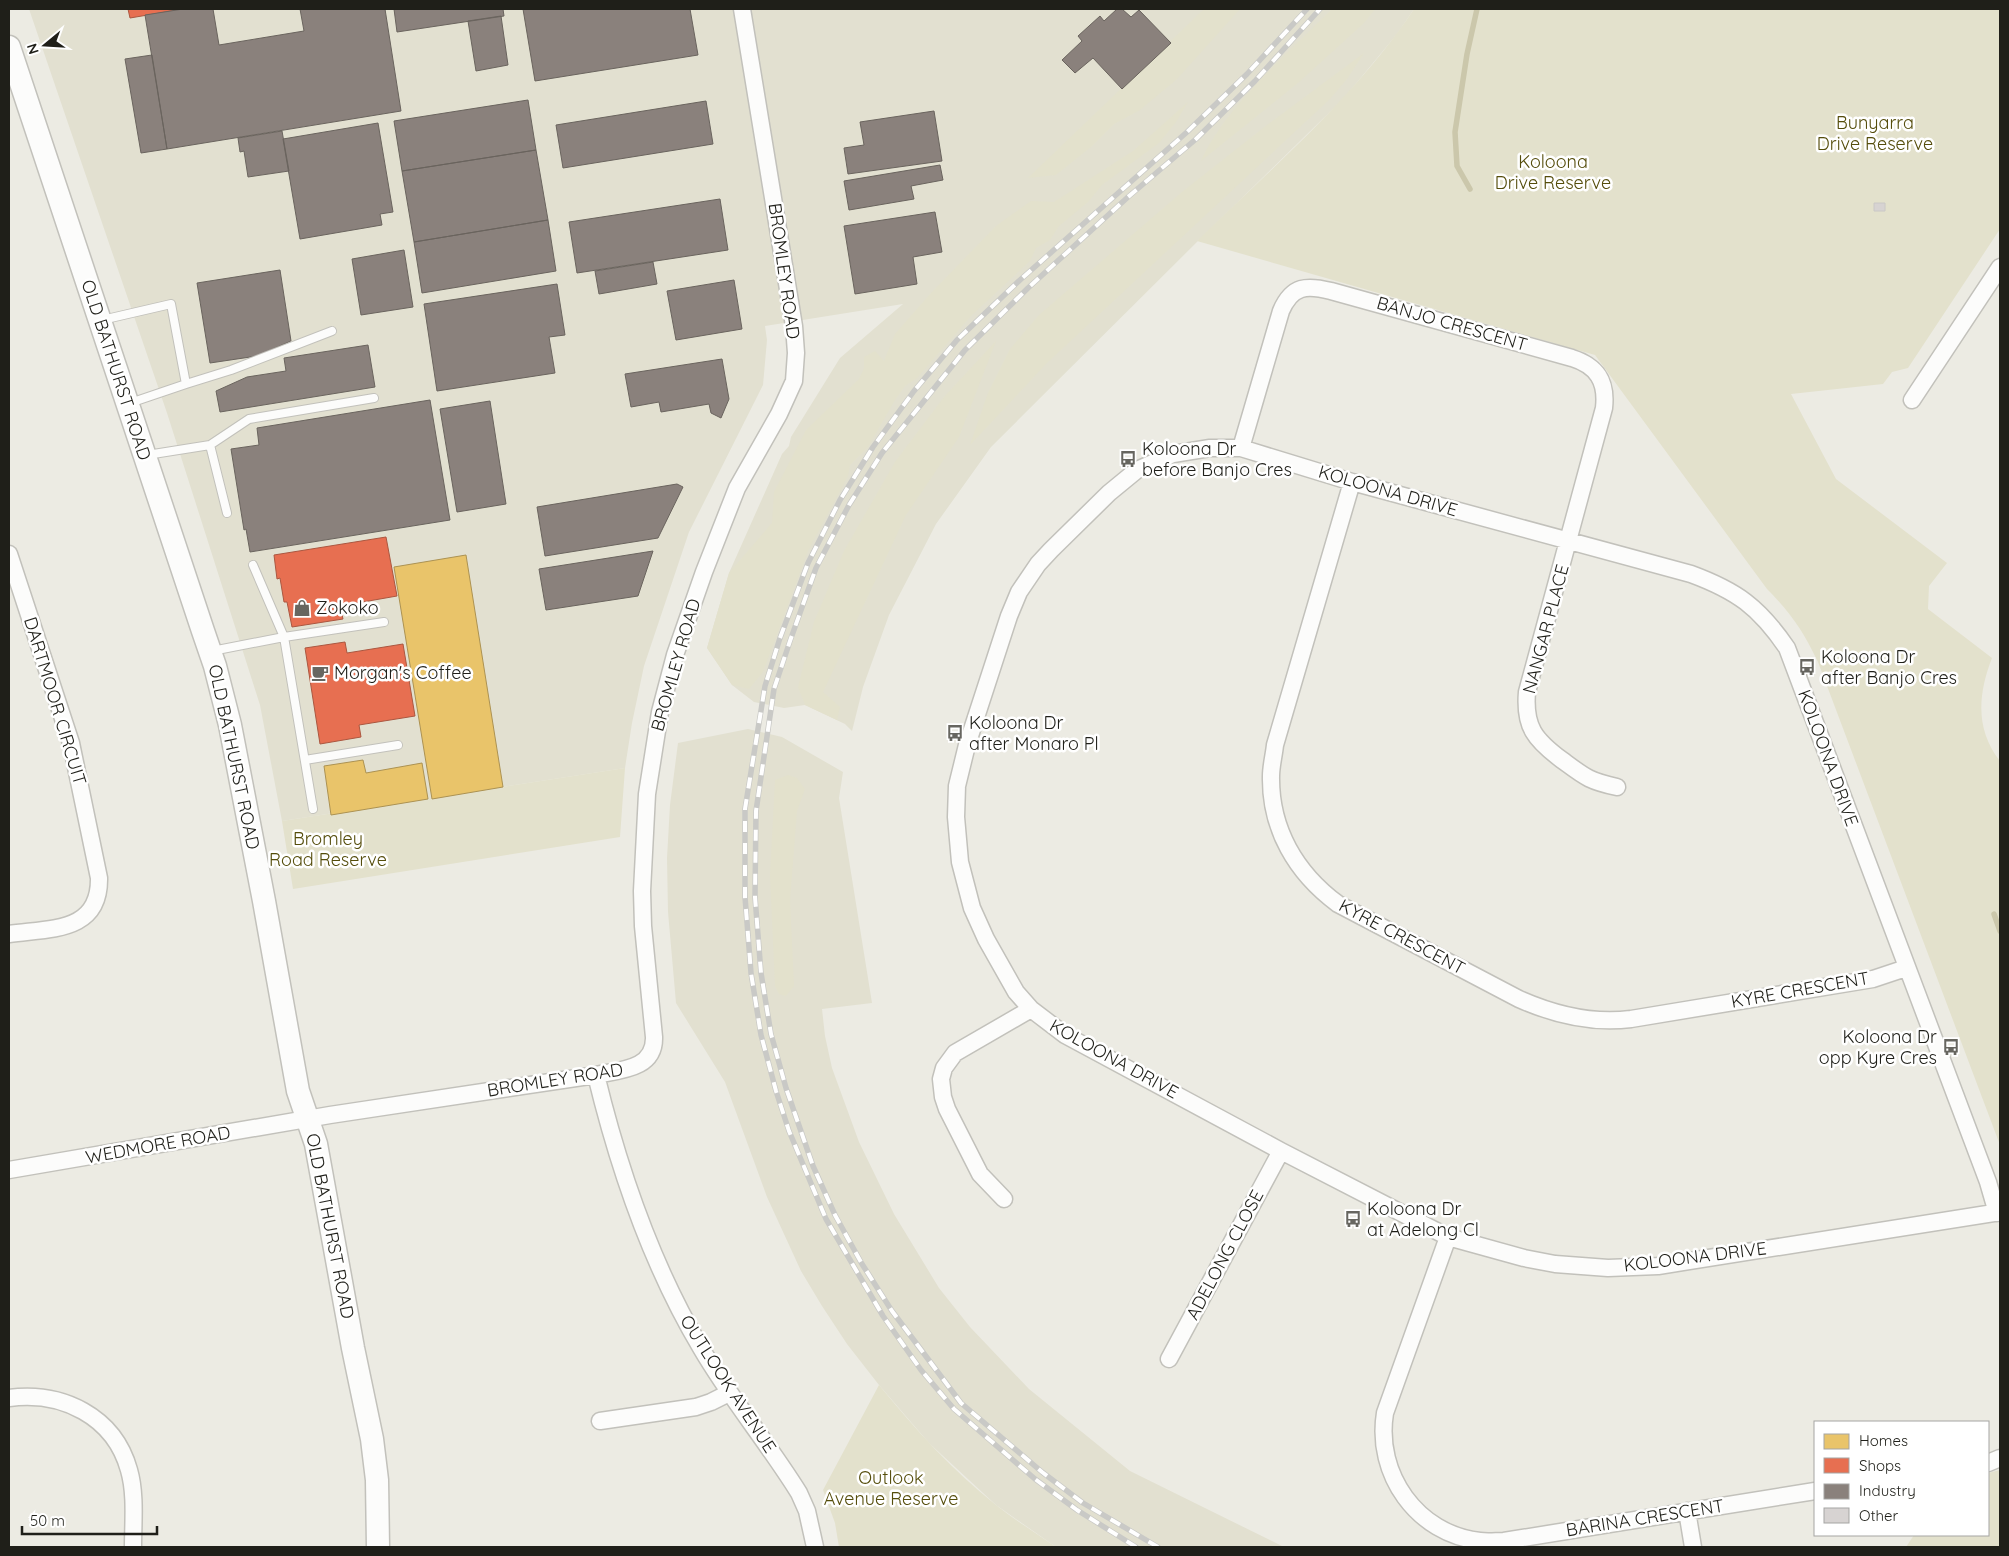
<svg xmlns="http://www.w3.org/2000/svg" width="2009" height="1556" font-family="Quicksand,sans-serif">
<rect width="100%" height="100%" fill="#ecebe3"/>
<!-- built -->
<path fill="#e2e0d0" d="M29,9h1385l-17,25 -53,64 -142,139 -211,210 -55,77 -47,91 -26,72 -11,44 -7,-7 -40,-19 -21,3 -30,-6 -22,-17 -25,-37 22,-75 53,-119 7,-8 2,-9 49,-79 63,-54 -138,22 2,14 -4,45 -74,147 -45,134 -12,57 -7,45 -343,53 -22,-116 -93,-292z
M748,729l34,8 61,35 -4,26 33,205 -50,6 3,27 7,32 27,74 35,72 45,74 31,39 59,62 101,82 154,76h-228l-60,-42 -67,-62 -50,-58 -32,-41 -25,-38 -21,-35 -34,-74 -42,-115 -49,-79 -8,-91 -1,-54 3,-53 8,-62z"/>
<!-- green -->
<path fill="#e3e1cc" d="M1204,9h36l-63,70 -37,31 -26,14 -23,23 -35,28 -28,3z
M1332,9h43l-11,14 -66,60 -97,78c24,-54 89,-110 131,-152z
M1414,9h586v220l-92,139 -16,4 -9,12 -92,10 45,85 111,84 -18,23 -1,23 64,49c-14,36 -17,71 8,103v384l-182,-483c-15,-31 -27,-49 -51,-73l-172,-234 -398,-114c76,-74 158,-144 217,-232z
M1364,53l-17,26 -18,21 -282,263 -77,82 18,-52 22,-44 29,-34 143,-123 85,-67z
M1188,102l-12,20 -17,21 -57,42 -14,17 -29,24 -9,14 -14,8 -6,13 -59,55 -54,62 -12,8 -10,14 -27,47 -18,18 -2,11 -40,75 -45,121 -14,17 -17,-4 -25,-37 22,-75 43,-50 2,-31 32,-62 53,-51 5,-11v-11l11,-6 9,10 11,-27 36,-41 65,-67 35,-25 23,1 79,-51z
M996,341l-37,96 -53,78 -83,177 17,15 -3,13 -32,-15 -7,-18 16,-65 30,-71 51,-89 49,-65z
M625,768l-5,69 -327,52 -11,-68z
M788,775l9,3 8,11 -8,22 -7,89 4,86 -8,10 -7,-2 -4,-8 -5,-111 5,-95z
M879,1385c35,43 74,86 117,120 19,15 40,28 60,42h-217l-4,-24 -12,-33z
M2000,1470v77h-94l8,-12h74v-62z"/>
<!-- homes -->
<path fill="#e9c46a" stroke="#ac9252" d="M466,555l37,232 -71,12 -38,-232z
M363,760l3,13 56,-10 6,36 -97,16 -7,-49z"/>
<!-- shops -->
<path fill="#e76f51" stroke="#ab5740" d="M128,9h55l-53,9z
M386,537l11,59 -57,10 3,13 -51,8 -5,-25h-3l-4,-24 -3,1 -3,-24z
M345,642l2,11 56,-9 12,72 -56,9 2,12 -41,7 -15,-96z"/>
<!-- industry -->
<path fill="#8a817c" stroke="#6a645e" d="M183,9h30l6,36 85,-14 -4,-22h85l16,102 -234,38 -22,-134z
M394,9h109l1,7 -107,16z
M523,9h167l8,46 -163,26z
M1117,9h5l9,8 8,-7 32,33 -49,46 -29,-31 -18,15 -13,-13 20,-19 -4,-5 22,-20 4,5z
M501,16l7,49 -32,6 -8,-50z
M152,55l15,94 -26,4 -16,-94z
M528,100l8,50 -134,21 -8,-50z
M706,101l7,43 -150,24 -7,-43z
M934,111l8,50 -94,13 -4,-26 20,-3 -4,-23z
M378,123l15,89 -13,2 2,11 -82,14 -17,-100z
M282,131l7,40 -41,6 -4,-26 -4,1 -2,-14z
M536,150l12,70 -134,22 -12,-71z
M940,165l3,15 -32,6 3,13 -65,11 -5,-29z
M720,199l8,51 -151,23 -8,-51z
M935,212l7,40 -29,5 4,27 -62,10 -11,-68z
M548,220l8,51 -134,22 -8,-51z
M404,250l9,57 -52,8 -9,-56z
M653,262l4,22 -58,10 -4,-23z
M280,270l11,71 -34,15 -47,7 -13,-80z
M734,280l8,49 -66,11 -9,-49z
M557,284l8,51 -16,2 6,36 -118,18 -13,-87z
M368,345l7,42 -155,25 -4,-21 31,-14 39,-6 -2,-13z
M722,359l7,40 -8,19 -10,-5 -2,-9 -48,8 -2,-10 -28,5 -6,-33z
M430,400l20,120 -200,32 -4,-23 -2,1 -13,-81 28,-4 -2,-17z
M490,401l16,103 -49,8 -17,-103z
M677,484l6,3 -25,51 -113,18 -8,-49z
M653,551l-15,45 -92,14 -7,-41z"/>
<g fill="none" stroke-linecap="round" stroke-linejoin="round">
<!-- stream -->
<path stroke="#cbc7ab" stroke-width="5.5" d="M1470,189l-13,-23 -2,-34 12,-78 10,-45
M1994,914l6,17"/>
</g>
<!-- building -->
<path fill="#d7d3d2" stroke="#cac8c6" d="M1874,203h11v8h-11z"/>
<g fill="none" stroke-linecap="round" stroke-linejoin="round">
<!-- lane casing -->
<g stroke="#c2c1bb" stroke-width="10">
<path id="lane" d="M102,320l69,-16 15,80 -56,19
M186,384l45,-14 101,-39
M210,445l39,-26 125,-21
M147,455l63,-10 17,68
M253,565l31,72 29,172
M212,651l72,-14 100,-15
M305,760l93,-15"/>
</g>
<!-- street casing -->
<g stroke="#c2c1bb" stroke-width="19">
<path id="street" d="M1912,400l88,-133
M1241,448l40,-137c11,-26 26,-26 50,-20l241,67c25,8 35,23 32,50l-77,284c-3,35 8,48 35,68 23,17 27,21 55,27
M1352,482l-77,263c-1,10 -4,21 -4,31 -1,53 25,97 67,128l181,95c36,16 73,25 112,20l242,-40 33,-11
M9,554l62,189 28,135c1,55 -49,50 -90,56
M596,1075c23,95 55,189 105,273 29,50 67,95 98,145l8,18 8,36
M9,1170l321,-55 266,-40c25,-5 59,-6 58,-38l-11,-111 -1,-35 5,-97 13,-82 15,-57 29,-83 33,-84 42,-74 15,-33 2,-28 -2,-27 -52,-317
M1004,1199l-24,-25 -33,-65 -4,-12 -2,-18 3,-11 11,-15 76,-44
M1997,1213l-9,-31 -201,-534c-28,-41 -50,-57 -96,-74l-339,-92 -111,-34h-31l-37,6 -36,16 -28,23 -58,57 -13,14 -19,28 -10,24 -42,129 -10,41 -1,31 4,45 12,46 14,31 30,53 15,17 34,26 216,116 167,86 76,21 31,6 53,4 50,-2 342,-54
M1448,1237l-63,176c-10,61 32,121 95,128 8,1 16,0 24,0l311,-50
M1169,1359l112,-208
M9,1398c53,-7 105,18 120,72 7,24 4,53 4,77
M600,1421l96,-14 15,-5 18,-9
M1988,1463l12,-5
M1687,1511l6,36"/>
</g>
<!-- secondary casing -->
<g stroke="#c2c1bb" stroke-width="25">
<path id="secondary" d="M9,47l194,584 12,35 15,59 34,176 34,190 18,53 37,204 19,91 5,41 1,67"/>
</g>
<!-- lane -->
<use href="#lane" stroke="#fcfcfb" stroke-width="8"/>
<!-- street -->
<use href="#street" stroke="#fcfcfb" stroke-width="16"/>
<!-- secondary -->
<use href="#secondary" stroke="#fcfcfb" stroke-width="22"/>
<!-- rail casing -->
<g stroke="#c9c9c6" stroke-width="5.5">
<path id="rail" d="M1136,1547l-59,-37 -42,-31 -81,-70 -33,-39 -38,-54 -57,-97 -37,-88 -13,-40 -15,-56 -10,-62 -6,-76v-88l20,-123 15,-48 28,-75 32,-63 33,-53 41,-56 43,-51 63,-60 167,-148 60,-58 60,-65
M1158,1547l-75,-44 -41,-31 -81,-69 -69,-92 -30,-47 -27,-49 -22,-49 -27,-78 -15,-54 -10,-61 -6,-76 1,-86 18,-122 16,-48 26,-73 33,-63 33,-52 83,-103 63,-62 100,-91 68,-58 59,-58 65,-72"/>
</g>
<!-- rail -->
<use href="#rail" stroke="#fff" stroke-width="4" stroke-dasharray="11" stroke-linecap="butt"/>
</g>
<!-- icons -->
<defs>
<g id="bus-bare" transform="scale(1.35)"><path d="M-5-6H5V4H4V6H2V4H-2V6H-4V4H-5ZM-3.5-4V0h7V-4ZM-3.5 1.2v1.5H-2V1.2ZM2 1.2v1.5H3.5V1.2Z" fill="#676660" stroke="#fff" stroke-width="2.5" paint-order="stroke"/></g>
<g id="shop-bare" transform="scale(1.35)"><path d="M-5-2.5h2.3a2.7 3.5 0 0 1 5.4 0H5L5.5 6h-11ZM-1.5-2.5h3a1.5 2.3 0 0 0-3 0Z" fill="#676660" stroke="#fff" stroke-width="2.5" paint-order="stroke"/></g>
<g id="cafe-bare" transform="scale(1.35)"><path d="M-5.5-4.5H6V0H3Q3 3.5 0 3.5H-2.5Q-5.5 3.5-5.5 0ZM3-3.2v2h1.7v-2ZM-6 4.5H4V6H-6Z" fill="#676660" stroke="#fff" stroke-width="2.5" paint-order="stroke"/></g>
</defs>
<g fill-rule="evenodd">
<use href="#bus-bare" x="1128" y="459"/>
<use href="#shop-bare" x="302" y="608"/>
<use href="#bus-bare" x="1807" y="667"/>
<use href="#cafe-bare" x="320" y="673"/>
<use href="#bus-bare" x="955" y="733"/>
<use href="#bus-bare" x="1951" y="1047"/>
<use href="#bus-bare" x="1353" y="1219"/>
</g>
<g text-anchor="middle" stroke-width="5" stroke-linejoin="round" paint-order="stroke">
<!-- park labels -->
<g font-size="18" fill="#554d0b" stroke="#fff">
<text x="1875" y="129">Bunyarra<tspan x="1875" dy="21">Drive Reserve</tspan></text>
<text x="1553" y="168">Koloona<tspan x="1553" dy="21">Drive Reserve</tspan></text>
<text x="328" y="845">Bromley<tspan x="328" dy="21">Road Reserve</tspan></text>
<text x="891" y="1484">Outlook<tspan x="891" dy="21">Avenue Reserve</tspan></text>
</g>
<!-- street labels -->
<g font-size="18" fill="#1f1f19" stroke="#fff">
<text transform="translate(784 271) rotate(82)" y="6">BROMLEY ROAD</text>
<text transform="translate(1452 324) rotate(16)" y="6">BANJO CRESCENT</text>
<text transform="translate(116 370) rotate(72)" y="6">OLD BATHURST ROAD</text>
<text transform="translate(1388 491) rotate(16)" y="6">KOLOONA DRIVE</text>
<text transform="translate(1546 629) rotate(-75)" y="6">NANGAR PLACE</text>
<text transform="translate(676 665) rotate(-74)" y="6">BROMLEY ROAD</text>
<text transform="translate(55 701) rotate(73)" y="6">DARTMOOR CIRCUIT</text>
<text transform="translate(234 757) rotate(78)" y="6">OLD BATHURST ROAD</text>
<text transform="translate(1828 758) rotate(70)" y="6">KOLOONA DRIVE</text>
<text transform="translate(1402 937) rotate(28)" y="6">KYRE CRESCENT</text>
<text transform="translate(1800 990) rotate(-10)" y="6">KYRE CRESCENT</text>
<text transform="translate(1114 1059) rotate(29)" y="6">KOLOONA DRIVE</text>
<text transform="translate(555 1080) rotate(-9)" y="6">BROMLEY ROAD</text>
<text transform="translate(158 1145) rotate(-10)" y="6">WEDMORE ROAD</text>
<text transform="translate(330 1226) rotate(79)" y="6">OLD BATHURST ROAD</text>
<text transform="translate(1225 1255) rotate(-62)" y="6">ADELONG CLOSE</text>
<text transform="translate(1695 1257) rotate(-7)" y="6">KOLOONA DRIVE</text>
<text transform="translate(728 1384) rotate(57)" y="6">OUTLOOK AVENUE</text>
<text transform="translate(1645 1518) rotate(-9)" y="6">BARINA CRESCENT</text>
</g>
<!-- poi labels -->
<g font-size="18" fill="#1f1f19" stroke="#fff" text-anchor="start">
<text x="1142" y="455">Koloona Dr<tspan x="1142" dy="21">before Banjo Cres</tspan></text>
<text x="316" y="614">Zokoko</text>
<text x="1821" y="663">Koloona Dr<tspan x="1821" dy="21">after Banjo Cres</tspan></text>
<text x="334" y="679">Morgan's Coffee</text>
<text x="969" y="729">Koloona Dr<tspan x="969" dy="21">after Monaro Pl</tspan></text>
<text x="1937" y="1043" text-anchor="end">Koloona Dr<tspan x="1937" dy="21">opp Kyre Cres</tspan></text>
<text x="1367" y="1215">Koloona Dr<tspan x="1367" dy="21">at Adelong Cl</tspan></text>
</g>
</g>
<!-- border -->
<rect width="2009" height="1556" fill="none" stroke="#1f1f19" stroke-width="20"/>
<!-- legend -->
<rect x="1814" y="1421" width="175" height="115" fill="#ffffff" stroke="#a5a5a3"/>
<rect x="1824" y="1434" width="25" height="15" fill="#e9c46a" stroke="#a5a5a3"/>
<text x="1859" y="1446" font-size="15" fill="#1f1f19">Homes</text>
<rect x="1824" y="1458" width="25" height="15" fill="#e76f51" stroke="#a5a5a3"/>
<text x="1859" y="1471" font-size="15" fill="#1f1f19">Shops</text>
<rect x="1824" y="1484" width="25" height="15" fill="#8a817c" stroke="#a5a5a3"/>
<text x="1859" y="1496" font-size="15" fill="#1f1f19">Industry</text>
<rect x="1824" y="1508" width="25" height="15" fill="#d7d3d2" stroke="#a5a5a3"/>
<text x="1859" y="1521" font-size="15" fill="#1f1f19">Other</text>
<!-- north arrow -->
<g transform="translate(45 45) rotate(252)" stroke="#ffffff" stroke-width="4" paint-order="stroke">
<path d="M0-4L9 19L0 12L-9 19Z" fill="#1f1f19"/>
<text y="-8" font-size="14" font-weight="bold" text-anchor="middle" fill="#1f1f19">N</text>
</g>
<!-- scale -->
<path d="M22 1526v8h135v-8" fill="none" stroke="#1f1f19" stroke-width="2.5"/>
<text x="30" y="1526" font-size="15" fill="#1f1f19" stroke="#ffffff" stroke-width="4" paint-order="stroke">50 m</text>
</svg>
